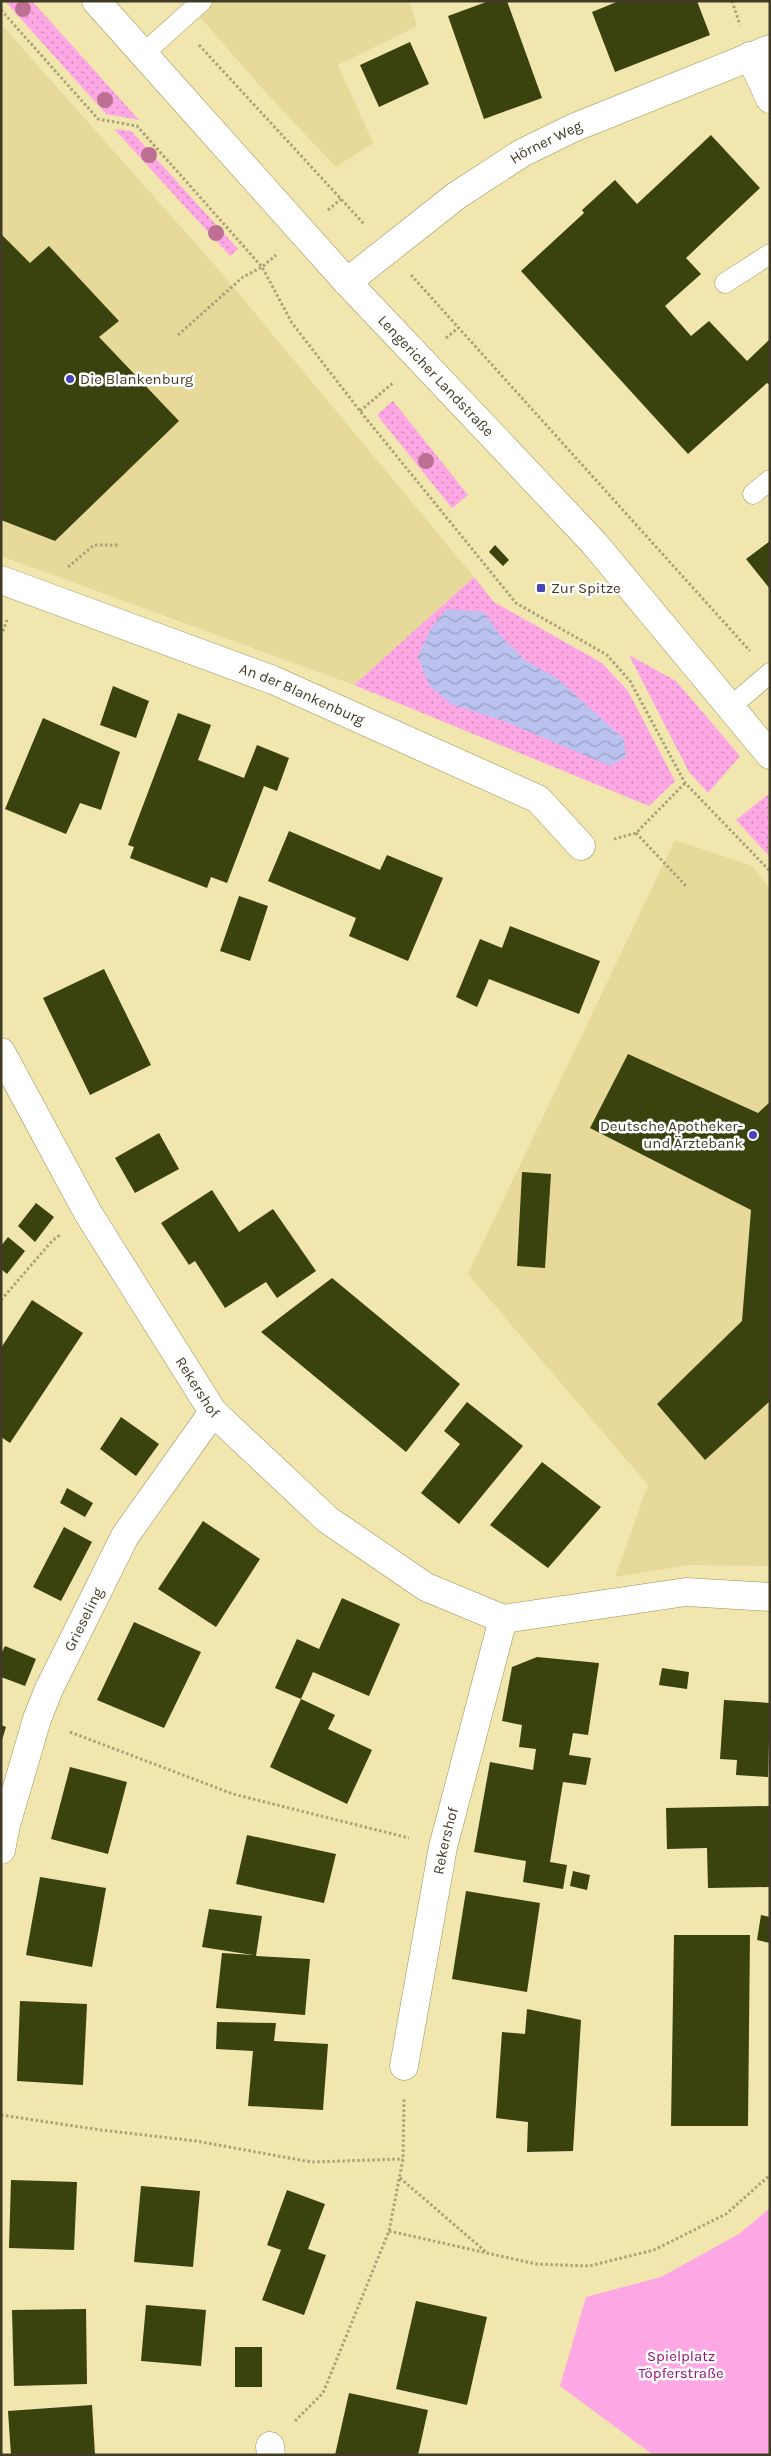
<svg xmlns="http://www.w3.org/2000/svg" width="771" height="2456" font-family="Karla,sans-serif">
<defs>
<pattern id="grass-dots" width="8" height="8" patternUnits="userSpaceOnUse" patternTransform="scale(1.25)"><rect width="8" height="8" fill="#fea7e5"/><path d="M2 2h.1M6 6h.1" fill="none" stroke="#cf89b9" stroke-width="1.8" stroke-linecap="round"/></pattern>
<pattern id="water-waves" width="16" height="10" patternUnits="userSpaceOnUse" patternTransform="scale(1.25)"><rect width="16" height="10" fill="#bbc2ef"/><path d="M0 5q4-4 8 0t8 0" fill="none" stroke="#999fc1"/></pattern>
</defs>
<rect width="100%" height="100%" fill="#f1e6ad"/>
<!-- built -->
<path fill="#e6d999" d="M186,1h223l8,25 -79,39 35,78 -37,24 -68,-72z
M1,24l218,246 255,307 -120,108 -353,-129z
M675,840l78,26 17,24v676l-81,-1 -74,12 33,-92 -180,-211z"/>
<!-- grass -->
<path fill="url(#grass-dots)" d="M5,1h27l107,119 -33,-6z
M114,129l17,2 107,118 -8,7z
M393,401l75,94 -16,13 -75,-93z
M474,577l20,25 108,61 26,28 47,90 -26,25 -295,-121z
M629,655l47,26 64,75 -32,37 -19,-21z
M770,793v64l-34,-37z"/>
<!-- park -->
<path fill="#fea7e5" d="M770,2208v247h-117l-93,-69 26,-89 75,-20 78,-43z"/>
<!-- water -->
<path fill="url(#water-waves)" d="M447,609l37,3 16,23 26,26 31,17 67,61 2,18 -16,9 -104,-44 -55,-18 -22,-19 -11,-28 13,-29z"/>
<!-- building -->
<path fill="#3a420e" d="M489,1h18l35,97 -58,21 -36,-103z
M619,1h78l13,34 -95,37 -23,-60z
M410,42l19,42 -50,23 -19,-42z
M711,135l49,53 -74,70 15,16 -36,32 26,30 18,-15 38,40 23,-22v46l-3,-2 -79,71 -167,-183 63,-58 -2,-3 33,-30 22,24z
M1,234l29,29 19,-17 70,75 -20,16 80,84 -124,120 -54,-21z
M770,541v48l-24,-30z
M495,545l14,15 -6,6 -14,-14z
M113,686l36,15 -13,37 -36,-13z
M178,713l33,12 -13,35 46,18 13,-33 32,13 -12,33 -13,-5 -37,97 -16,-6 -4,11 -77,-30 4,-11 -6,-2z
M43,718l77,34 -19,58 -21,-7 -14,31 -61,-25z
M289,831l91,39 7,-15 56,23 -35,83 -59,-25 7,-18 -88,-37z
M239,896l29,10 -18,55 -30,-10z
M510,926l90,35 -21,53 -90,-35 -12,28 -21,-10 24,-58 22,9z
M104,969l47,96 -61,30 -47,-97z
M628,1054l130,59 12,-11v299l-65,59 -48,-56 85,-83 9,-111 -161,-82z
M159,1133l20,36 -44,24 -20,-35z
M522,1172l29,2 -6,94 -28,-2z
M212,1190l27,42 34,-23 43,62 -39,27 -11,-16 -41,26 -30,-47 -6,4 -28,-42z
M36,1203l18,14 -19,25 -17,-16z
M8,1237l17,14 -18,23 -6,-5v-23z
M332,1278l128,106 -54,68 -145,-120z
M32,1300l51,33 -73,110 -9,-6v-89z
M467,1402l56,44 -64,78 -38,-31 39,-49 -16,-13z
M121,1417l38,27 -23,32 -36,-27z
M542,1462l59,45 -53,61 -58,-43z
M67,1488l26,15 -8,14 -25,-14z
M203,1521l57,38 -44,68 -58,-38z
M64,1527l28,15 -31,59 -28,-14z
M342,1598l58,26 -31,72 -56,-24 -12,27 -26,-11 22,-49 22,10z
M134,1622l67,30 -37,76 -67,-28z
M5,1646l31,13 -11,27 -24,-9v-23z
M537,1657l62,6 -11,72 -15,-2 -4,22 22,3 -5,27 -23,-3 -13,80 17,3 -4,24 -40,-7 3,-21 -52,-9 16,-90 43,8 3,-21 -17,-2 3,-22 -20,-4 10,-54z
M662,1668l27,4 -2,17 -28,-4z
M301,1699l34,16 -7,14 44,21 -25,54 -77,-37z
M724,1700l46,3 -2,74 -32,-2 1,-15 -17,-1z
M1,1725l5,2 -4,13h-1z
M70,1767l57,15 -19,72 -57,-15z
M769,1806l1,81 -62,1 -1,-40 -40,1 -1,-41z
M247,1835l89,19 -12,49 -88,-19z
M573,1871l17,4 -3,15 -17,-4z
M40,1877l66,11 -14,79 -66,-12z
M466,1891l74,12 -13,89 -75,-13z
M209,1909l53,7 -6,40 54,3 -5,56 -89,-7 6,-55 31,2 -51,-8z
M761,1915l9,2v26l-13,-3z
M674,1935h76l-2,191h-77z
M20,2001l67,3 -4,81 -66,-4z
M527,2009l54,11 -8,131 -46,1 1,-30 -32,-4 6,-86 23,2z
M217,2022l59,1 -2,18 54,3 -5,66 -75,-4 5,-55 -37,-2z
M11,2180l66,2 -3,68 -65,-2z
M141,2186l59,5 -7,76 -59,-5z
M287,2190l38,14 -17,45 18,6 -22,60 -42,-15 19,-50 -14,-5z
M416,2301l71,16 -20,88 -71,-16z
M146,2305l60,5 -5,56 -60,-5z
M86,2309l1,75 -73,2 -2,-76z
M235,2347h27v40h-27z
M349,2393l79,17 -10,45h-83z
M92,2405l3,50h-84l-3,-44z"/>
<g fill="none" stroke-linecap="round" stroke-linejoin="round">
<!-- lane casing -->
<g stroke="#9b905b" stroke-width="21">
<path id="lane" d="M142,55l60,-54
M725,283l45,-29
M753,494l17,-14
M729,708l41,-35"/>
</g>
<!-- street casing -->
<g stroke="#9b905b" stroke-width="29">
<g id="street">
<path d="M750,56l20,43"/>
<path id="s1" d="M347,282l109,-86 66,-43 51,-25 197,-79"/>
<path id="s2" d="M1,580l272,100 265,119 43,47"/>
<path id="s3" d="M1,1052l87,161 125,199 115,108 98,67 77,32 183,-27 84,5"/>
<path id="s4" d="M1,1850l5,-25 31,-106 12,-30 76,-153 88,-124"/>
<path id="s5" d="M404,2066l39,-219 60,-228"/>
<path d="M270,2446l1,9"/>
</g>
</g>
<!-- secondary casing -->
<g stroke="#9b905b" stroke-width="29">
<g id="secondary">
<path id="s6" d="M96,1l251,281 247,261 176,212"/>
</g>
</g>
<!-- path -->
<path stroke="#aba378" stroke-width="3" stroke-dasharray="2.5 2.5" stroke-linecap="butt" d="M732,1l8,24
M1,10l97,109 39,7 125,141 30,56 68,88 156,192 91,52 23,26 55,102 85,88
M199,45l165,179
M328,210l13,-11
M411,275l339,376
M178,335l65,-58 19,-10 14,-12
M446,338l12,-10
M360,411l34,-29
M68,567l26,-22h24
M1,636l6,-16
M636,833l51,54
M614,839l22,-6 49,-50
M769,922h1
M1,1300l51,-59 9,-7
M70,1732l163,62 176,44
M1,2115l100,15 95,11 115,21 92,-3
M400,2178l86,74
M389,2231l147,33 53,2 65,-16 72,-36 44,-39
M295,2421l28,-28 66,-162 14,-72 1,-60"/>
<!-- lane -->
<use href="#lane" stroke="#fff" stroke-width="20"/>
<!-- street -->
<use href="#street" stroke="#fff" stroke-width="28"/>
<!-- secondary -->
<use href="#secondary" stroke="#fff" stroke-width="28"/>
</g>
<!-- trees -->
<g fill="#be7092">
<circle cx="23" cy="9" r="8"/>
<circle cx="105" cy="100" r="8"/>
<circle cx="149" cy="155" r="8"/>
<circle cx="216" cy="233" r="8"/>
<circle cx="426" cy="461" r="8"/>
</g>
<!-- markers -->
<g fill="#4743b9" stroke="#fff" stroke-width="2">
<circle cx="70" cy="379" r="5"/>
<rect x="536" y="583" width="10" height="10" rx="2.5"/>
<circle cx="753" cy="1135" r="5"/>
</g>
<g text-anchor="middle" stroke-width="5" stroke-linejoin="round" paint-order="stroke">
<!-- street labels -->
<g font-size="15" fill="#403b25" stroke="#fff">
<text dy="5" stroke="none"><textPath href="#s1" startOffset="244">Hörner Weg</textPath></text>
<text dy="5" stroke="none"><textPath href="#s6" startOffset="506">Lengericher Landstraße</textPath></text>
<text dy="5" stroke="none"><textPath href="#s2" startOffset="322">An der Blankenburg</textPath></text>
<text dy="5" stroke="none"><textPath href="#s3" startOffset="389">Rekershof</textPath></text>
<text dy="5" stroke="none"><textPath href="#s4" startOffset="246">Grieseling</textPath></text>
<text dy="5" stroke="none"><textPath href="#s5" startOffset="229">Rekershof</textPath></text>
</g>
<!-- poi labels -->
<g font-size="15" fill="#403b25" stroke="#fff" text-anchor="start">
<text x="80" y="384">Die Blankenburg</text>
<text x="551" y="593">Zur Spitze</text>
<text x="743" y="1131" text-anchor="end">Deutsche Apotheker-<tspan x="743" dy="17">und Ärztebank</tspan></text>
</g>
<!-- park labels -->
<g font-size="15" fill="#94107b" stroke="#fff">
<text x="681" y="2361">Spielplatz<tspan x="681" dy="17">Töpferstraße</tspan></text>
</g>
</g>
<!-- border -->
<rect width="771" height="2456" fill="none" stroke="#403b25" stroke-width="5"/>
</svg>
